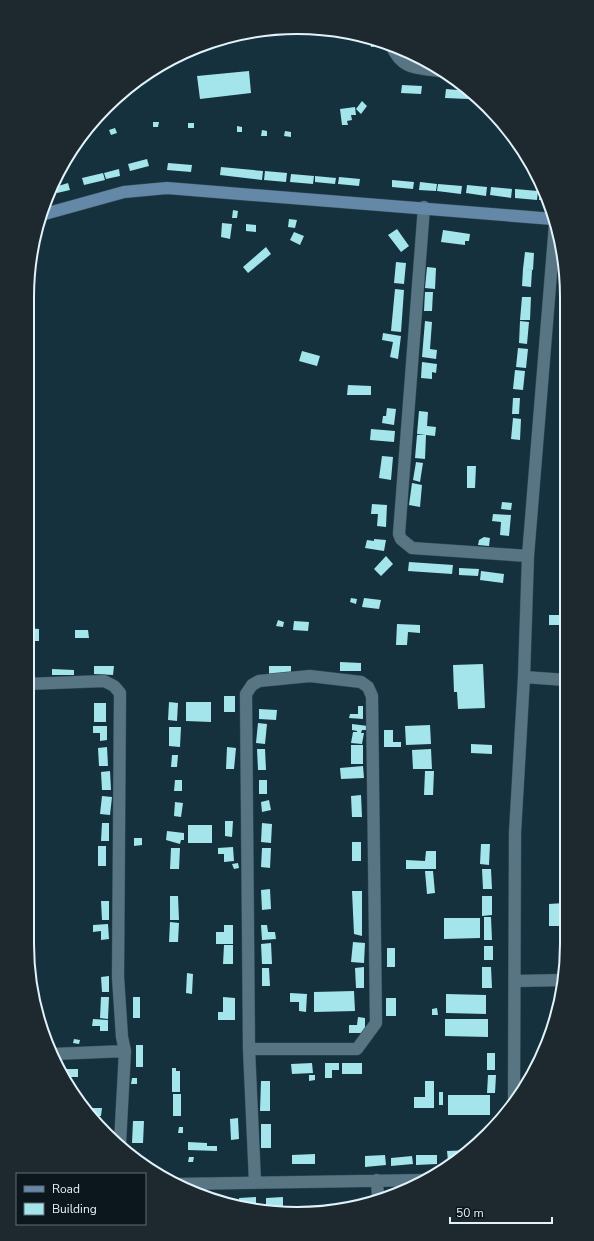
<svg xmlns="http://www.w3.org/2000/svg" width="594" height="1241" font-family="'Nunito Sans',sans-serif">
<rect width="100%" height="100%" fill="#16313e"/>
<!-- building -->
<path fill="#a3e5eb" d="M370,38l10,3v5l-9,1z
M249,71l2,22 -51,6 -3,-23z
M402,85l20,1 -1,8 -20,-1z
M446,89l23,2 -1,8 -23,-1z
M471,92l3,4 4,3h-8z
M362,101l5,5 -6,8 -5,-5z
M355,107l1,8h-5l1,5 -5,1 1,4h-6l-2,-16z
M153,122h6l-1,5h-5z
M188,123h6v5h-6z
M237,126l5,1v5h-5z
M115,128l2,5 -6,2 -2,-5z
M262,130l5,1v5h-6z
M285,131l6,1v5l-7,-1z
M147,159l2,7 -19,5 -2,-7z
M168,163l24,2 -1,7 -24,-2z
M221,167l42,4 -1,9 -42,-5z
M119,169l1,7 -14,3 -2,-6z
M265,171l22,2 -1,9 -22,-2z
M103,173l2,7 -21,5 -2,-7z
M291,174l23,2 -1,8 -23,-2z
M315,176l21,2 -1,6 -20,-2z
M339,177l21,2 -1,7 -21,-2z
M392,180l22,2 -1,7 -21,-2z
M420,182l17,2 -1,7 -17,-1z
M68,183l2,7 -13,3 -2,-6z
M438,184l24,2 -1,8 -24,-3z
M467,185l20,2 -1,9 -20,-3z
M491,187l21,2 -1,9 -21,-3z
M53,189l2,7 -9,2 3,-8z
M515,189l23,2 -1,9 -22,-2z
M540,190l5,1 3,9h-9z
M233,210l5,1 -1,7h-5z
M289,219l8,1 -2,8 -7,-1z
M222,223l10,1 -2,15 -9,-2z
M246,224l10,1v7l-10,-1z
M397,229l12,17 -8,6 -13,-17z
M443,230l27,4 -1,7h-4v4l-24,-3z
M294,232l10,4 -4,9 -10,-5z
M266,247l5,7 -23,19 -5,-6z
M525,252l9,1 -1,17 -10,-1z
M396,262l10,1 -2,21 -10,-1z
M427,267l9,1 -1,21 -10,-1z
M523,269l9,1 -1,17 -9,-1z
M395,289l9,1 -3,42 -10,-1z
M425,292h8l-1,19h-8z
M522,297h9l-1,23h-10z
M425,321l7,1 -2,27 7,1 -1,9 -14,-2z
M520,321l9,1 -2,22 -8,-1z
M383,333l18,3 -3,23 -8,-2 3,-15 -11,-2z
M518,348l10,1 -2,19 -10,-1z
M302,351l18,5 -3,10 -18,-5z
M422,362l15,2 -1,9 -4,-1v7l-11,-1z
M515,370l10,1 -2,19 -10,-1z
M348,385l23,1v9h-24z
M513,398h7l-1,16h-7z
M387,408l9,1 -2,16 -12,-2 1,-7h3z
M419,411l9,1 -1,14 9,1 -1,9 -18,-2z
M513,418l8,1 -1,21 -9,-1z
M371,429l24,2 -1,11 -24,-2z
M417,435h9l-1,24 -10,-1z
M382,456l11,1 -2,23 -12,-2z
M416,462l7,1 -3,19 -7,-2z
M467,466h9l-1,22h-8z
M412,483l10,2 -2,22 -11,-2z
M502,502l10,1 -1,7 -10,-1z
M372,504l15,1 -1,22 -9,-1 1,-12h-7z
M493,514l18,1 -2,21 -9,-1 1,-13 -9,-1z
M484,537l6,1 -1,8 -11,-1 1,-5z
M374,539l12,1 -2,11 -19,-3 2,-8 7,1z
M386,556l7,8 -12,12 -7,-7z
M409,562l44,3 -1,9 -44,-3z
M459,568l20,1 -1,7 -19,-1z
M481,571l23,3 -1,9 -23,-3z
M351,598l6,1 -1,5 -6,-2z
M364,598l17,2 -2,9 -17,-2z
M549,615h17v10h-17z
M278,620l6,2 -1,5 -7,-1z
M294,621l15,1 -1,9 -15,-1z
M397,624l23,1v8l-12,-1 -1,13h-11z
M27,628l12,1v12h-7l1,-6h-6z
M75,630h13l1,8h-14z
M340,662l21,1v8h-21z
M483,664l2,44 -27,1 -1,-17h-3l-1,-27z
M94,666h20l-1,9 -19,-1z
M269,666h22v8h-22z
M52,669l22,1v5h-22z
M224,696h11v16h-11z
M169,702l9,1 -1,18 -9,-1z
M186,702h25v20l-25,-1z
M94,703h12v19h-12z
M358,706h5v13l-14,-1 1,-4h8z
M259,709l18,1 -1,10 -17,-1z
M258,723l9,1 -2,20 -9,-1z
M352,724l16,2v4h-6l-1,3h3l-2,11 -11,-1 2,-11h4v-1l-5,-1z
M430,725l1,19 -25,1 -1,-19z
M93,726h14v14l-7,1v-8h-7z
M169,727h12l-1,20 -11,-1z
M384,730h9v12h8v5h-17z
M471,744l21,1v9l-21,-1z
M351,745h12v19h-12z
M107,747l1,19h-9l-1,-18z
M227,747l9,1 -2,21h-8z
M257,749h8l1,21h-8z
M431,749l1,20h-19l-1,-19z
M172,755h6l-1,12h-6z
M363,766l1,12 -23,1 -1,-11z
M110,771l1,19h-9l-1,-18z
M425,771h9l-1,24h-9z
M175,780h7v11h-8z
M259,780h8v14h-8z
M361,795l1,22h-10l-1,-21z
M102,796l10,1 -2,18 -10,-1z
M269,800l2,10 -9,2 -1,-10z
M175,802l8,1 -2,14 -7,-1z
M225,821h8l-1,16 -7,-1z
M102,823h7v18h-8z
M262,823l10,1 -1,19 -10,-1z
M188,825h24v18h-24z
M167,831l17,2v7h-3l-1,4 -14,-4z
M134,838h8v7l-8,1z
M352,842h9v19h-9z
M481,844h9l-1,21 -9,-1z
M98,846h8v20h-8z
M233,847l1,14 -10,1v-8h-6v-6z
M171,848h9l-1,21h-9z
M262,848h9l-1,20 -9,-1z
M426,851h10v18h-30v-9l19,1z
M238,863l1,5 -5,1 -2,-5z
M482,869h9l1,20h-9z
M425,871h8l2,22 -8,1z
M270,889l1,20 -9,1 -1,-20z
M352,891h10v45l-8,-2z
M170,896h8l1,24h-9z
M482,896h10v19l-10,1z
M563,898h4v28h-18v-22l15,-1z
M101,901h8v19h-7z
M484,917h7l1,23h-8z
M444,918h36v20l-36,1z
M170,922l9,1 -1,19h-9z
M108,924l1,15 -8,1v-9l-8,1v-7z
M224,925h9v19h-17v-12h8z
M261,925h6l1,7h7l1,7 -14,1z
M353,942l12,1 -1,20 -13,-1z
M271,943l1,21h-10l-1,-20z
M224,945h9v19h-10z
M484,946h9v14h-9z
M387,948h8v19h-8z
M364,967v21h-8l-1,-20z
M482,967h9l1,21h-10z
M262,968h7l1,18h-8z
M187,973l6,1 -1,20 -6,-1z
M109,976v16h-7l-1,-15z
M354,991l1,20 -41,1v-20z
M290,993l17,1 -1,18 -7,-1v-9h-9z
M446,994l40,1v19l-40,-1z
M101,997h8l-1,22 -8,-1z
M133,997h7v21h-7z
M223,997l12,1v22h-17v-8h5z
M386,998h10v18h-10z
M437,1008l1,7h-6v-6z
M358,1017l7,1v15h-16v-8h8z
M93,1019l15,1v11h-8v-5h-8z
M445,1019h43v18l-43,-1z
M74,1039l6,1 -1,4 -6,-1z
M136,1045h7v22h-7z
M487,1053h8v17h-8z
M312,1063l1,10 -21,1 -1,-10z
M325,1063h14v7h-7v8h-7z
M342,1063h20v11h-20z
M172,1068h4v3h4v21h-8z
M66,1069h12v8h-12z
M309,1075h6v5l-6,1z
M488,1075h8l-1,18h-8z
M132,1078h5v6h-6z
M261,1081h9v30h-10z
M425,1081h9v27h-20v-11h11z
M439,1092h4v13h-4z
M173,1094h8v22h-8z
M448,1095h42v20h-42z
M83,1108h19l-1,8h-10z
M238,1118l1,21 -8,1 -1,-21z
M133,1121h11l-1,22h-11z
M261,1124h10v24h-10z
M179,1127h4v6h-5z
M188,1142l19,1v3h10v5l-29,-1z
M471,1150l-13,11h-10l-1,-10z
M315,1154v10h-23v-9z
M385,1155l1,10 -21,2v-11z
M416,1155h21v9l-21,1z
M412,1156l1,8 -22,2v-8z
M189,1157h5l-1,5h-5z
M256,1197v8l-16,1 -1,-8z
M283,1197v10h-17v-9z"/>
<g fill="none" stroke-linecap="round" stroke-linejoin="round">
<!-- street casing -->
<g stroke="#364d57" stroke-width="13">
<path id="street" d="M391,45c11,25 25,23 49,26
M424,207l-25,327 2,5 11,9 116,8
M524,677l42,3
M27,684l77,-3 10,5 6,7 -2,284 4,60 3,14 -5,92
M515,981l48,-1
M249,1049h108l19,-26 -4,-327 -4,-9 -7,-5 -51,-6 -51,5 -7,4 -6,9 3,355 6,133
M54,1054l71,-3
M514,1100l1,-267 9,-156 4,-121 27,-332
M377,1180l1,18
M176,1184l250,-4"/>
</g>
<!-- secondary casing -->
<g stroke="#364d57" stroke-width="13">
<path id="secondary" d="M41,215l83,-23 43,-4 386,31"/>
</g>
<!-- street -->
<use href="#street" stroke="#587583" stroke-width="12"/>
<!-- secondary -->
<use href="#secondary" stroke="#6388a8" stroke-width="12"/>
</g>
<!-- crop -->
<path d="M0 0H594V1241H0ZM297 34H297A263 263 0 0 1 560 297V944A263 263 0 0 1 297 1207H297A263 263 0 0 1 34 944V297A263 263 0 0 1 297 34Z" fill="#1d292f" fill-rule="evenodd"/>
<path fill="none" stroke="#e2f2fa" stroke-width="2" d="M297 34H297A263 263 0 0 1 560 297V944A263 263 0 0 1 297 1207H297A263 263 0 0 1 34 944V297A263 263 0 0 1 297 34Z"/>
<!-- legend -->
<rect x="16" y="1173" width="130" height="52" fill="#0c171d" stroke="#626f75"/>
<rect x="24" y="1186" width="20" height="6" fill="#6388a8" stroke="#626f75"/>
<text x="52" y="1193" font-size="12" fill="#e2f2fa">Road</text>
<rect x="24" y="1203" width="20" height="12" fill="#a3e5eb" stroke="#626f75"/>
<text x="52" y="1213" font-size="12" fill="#e2f2fa">Building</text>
<!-- scale -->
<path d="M450 1217v6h102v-6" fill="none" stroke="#e2f2fa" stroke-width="2"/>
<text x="456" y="1217" font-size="12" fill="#e2f2fa" stroke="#0c171d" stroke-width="3" paint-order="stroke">50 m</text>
</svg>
